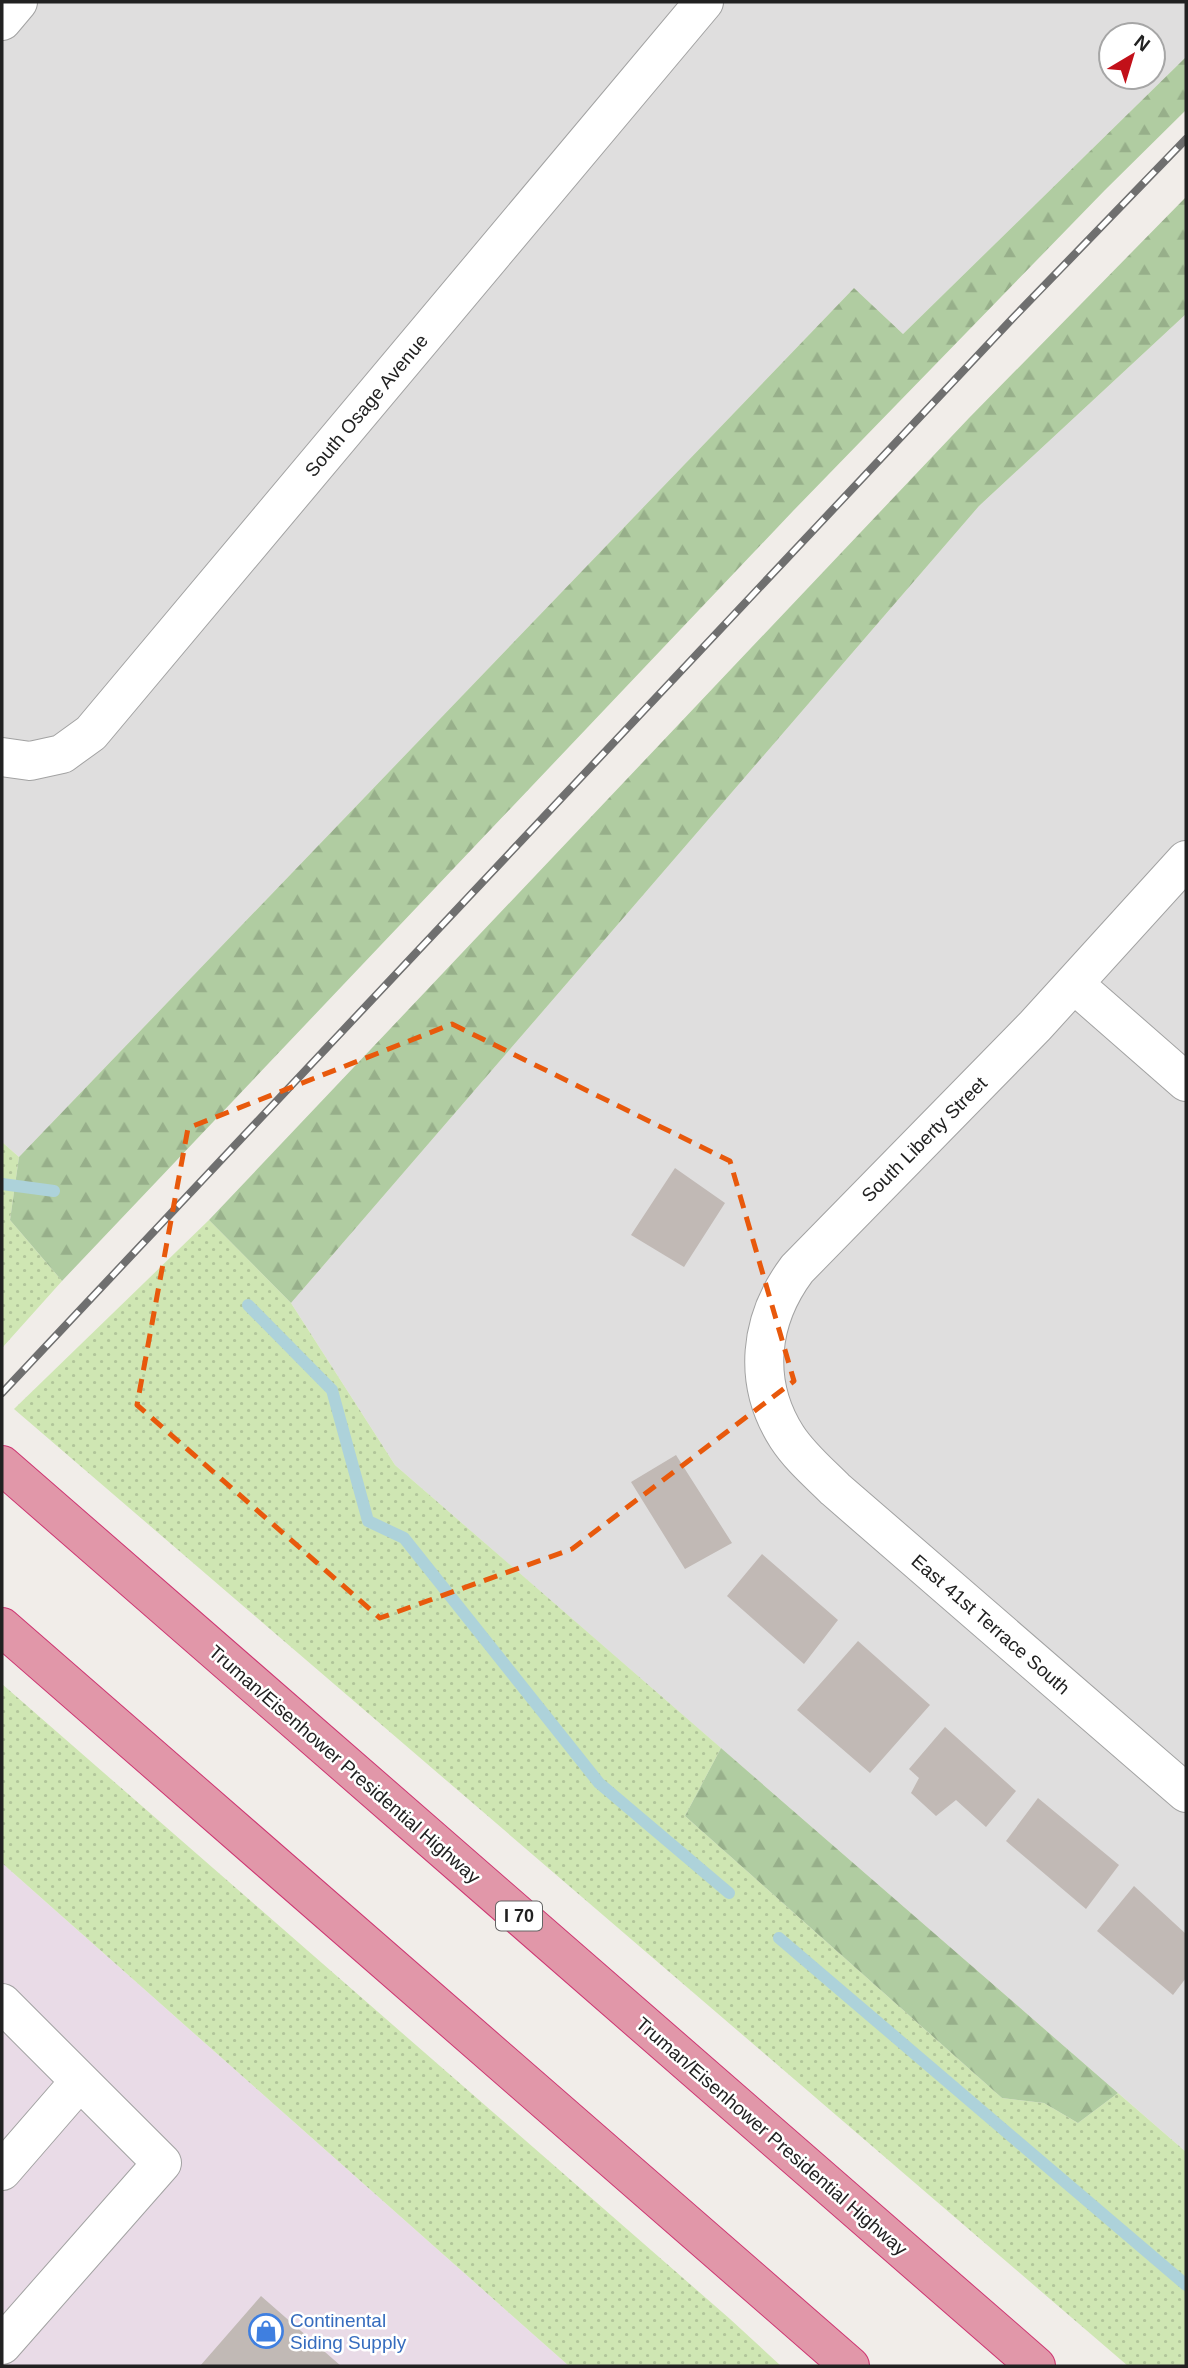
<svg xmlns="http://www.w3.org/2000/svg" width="1188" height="2368" font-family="Arial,sans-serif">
<defs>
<pattern id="grass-dots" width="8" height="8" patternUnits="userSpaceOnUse" patternTransform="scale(1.75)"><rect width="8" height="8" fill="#cfe6b3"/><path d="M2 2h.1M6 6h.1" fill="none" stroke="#b1c59a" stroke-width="1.8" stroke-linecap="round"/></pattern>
<pattern id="forest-firs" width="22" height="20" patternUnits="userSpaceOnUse" patternTransform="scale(1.75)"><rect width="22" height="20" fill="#b0cca1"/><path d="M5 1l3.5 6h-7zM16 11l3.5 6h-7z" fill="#97af8a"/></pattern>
</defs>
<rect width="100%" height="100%" fill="#f1ede9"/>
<!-- residential -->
<path fill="#dfdede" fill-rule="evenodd" d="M2,2h1184v55l-283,277 -49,-46 -835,869 -17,-15zM1111,35h42v42h-42z
M1186,314v1838l-791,-687 -104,-162 688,-797z"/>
<!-- industrial -->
<path fill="#e9dbe7" d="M2,1863l567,503h-567z"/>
<!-- grass -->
<path fill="url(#grass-dots)" d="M2,1142l17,15 -9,63 52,61 -60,67z
M209,1220l82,83 104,162 326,283 -36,68 317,282 42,5 34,20 40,-30 68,59v214h-58l-1114,-957z
M2,1684l728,635 51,47h-212l-567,-503z"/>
<!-- forest -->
<path fill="url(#forest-firs)" d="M1186,57v53l-81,80 -312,321 -731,770 -52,-61 9,-63 835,-869 49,46z
M1186,197v117l-207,192 -688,797 -82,-83 760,-802z
M721,1748l397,345 -40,30 -34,-20 -42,-5 -317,-282z"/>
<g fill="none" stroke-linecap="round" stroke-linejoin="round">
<!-- stream -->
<path stroke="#add2da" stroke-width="12" d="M2,1184l52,7
M248,1305l84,85 36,131 36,17 195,245 130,110
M779,1938l407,347"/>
</g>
<!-- building -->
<path fill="#c1b9b5" d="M675,1168l50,35 -41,64 -53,-32z
M676,1455l56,88 -47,26 -54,-87z
M762,1554l76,66 -34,44 -77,-68z
M858,1641l72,64 -60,68 -73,-63z
M945,1727l71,64 -30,36 -30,-27 -20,16 -25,-23 8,-15 -10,-9z
M1038,1798l81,67 -33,44 -80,-68z
M1134,1886l52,48v44l-13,17 -76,-64z
M261,2296l80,70h-141z"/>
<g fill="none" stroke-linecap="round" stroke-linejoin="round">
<!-- minor casing -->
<g stroke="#a2a2a2" stroke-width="40">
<path id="minor" d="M2,21l16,-19
M2,757l28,4 32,-7 29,-21 613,-731
M1186,860l-151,166 -238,243c-38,51 -45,113 -10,168 13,20 32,36 48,52l351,304
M1074,984l112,98
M2,2003l160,160 -160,182
M2,2171l78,-90"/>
</g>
<!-- highway casing -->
<g stroke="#ce3672" stroke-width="40">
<path id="highway" d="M2,1465l1034,901
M2,1627l848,739"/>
</g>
<!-- minor -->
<use href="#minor" stroke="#fff" stroke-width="38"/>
<!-- highway -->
<use href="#highway" stroke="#e197a9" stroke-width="38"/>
<!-- rail casing -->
<g stroke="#6f6f6f" stroke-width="8">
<path id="rail" d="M2,1393l1010,-1074 174,-180"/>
</g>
<!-- rail -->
<use href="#rail" stroke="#fff" stroke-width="5" stroke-dasharray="16" stroke-linecap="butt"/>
</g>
<!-- marked area -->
<path fill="none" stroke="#e8590c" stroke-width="5" stroke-dasharray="14 9" stroke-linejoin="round" d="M452,1024l278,137 64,220 -222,168 -192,69 -243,-213 51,-277z"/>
<!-- icons -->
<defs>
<g id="shop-ring" transform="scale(1.75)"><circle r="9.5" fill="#fff" stroke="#3f7fe0" stroke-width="1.5"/><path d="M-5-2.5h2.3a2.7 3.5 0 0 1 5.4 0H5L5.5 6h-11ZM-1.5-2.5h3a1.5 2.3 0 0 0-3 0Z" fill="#3f7fe0"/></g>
</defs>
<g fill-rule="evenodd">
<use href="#shop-ring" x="266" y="2331"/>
</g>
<g text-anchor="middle" stroke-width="5" stroke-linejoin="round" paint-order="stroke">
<!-- shield labels -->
<rect fill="#fff" stroke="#646464" stroke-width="2" x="496" y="1901.5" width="46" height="29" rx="5"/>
<g font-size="18" font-weight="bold" fill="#212121">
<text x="519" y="1922">I 70</text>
</g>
<!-- street labels -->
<g font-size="19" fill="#212121" stroke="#fff">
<text transform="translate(366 405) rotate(-50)" y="7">South Osage Avenue</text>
<text transform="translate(924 1139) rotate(-45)" y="7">South Liberty Street</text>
<text transform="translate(991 1624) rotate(41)" y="7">East 41st Terrace South</text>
<text transform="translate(345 1764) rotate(41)" y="7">Truman/Eisenhower Presidential Highway</text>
<text transform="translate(772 2136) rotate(41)" y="7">Truman/Eisenhower Presidential Highway</text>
</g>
<!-- shop labels -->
<g font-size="19" fill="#366cbe" stroke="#fff" text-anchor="start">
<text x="290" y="2327">Continental<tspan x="290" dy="22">Siding Supply</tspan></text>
</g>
</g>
<!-- border -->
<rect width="1188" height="2368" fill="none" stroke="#212121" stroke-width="7"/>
<!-- north arrow -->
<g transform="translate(1132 56) rotate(38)"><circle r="33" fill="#ffffff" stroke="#a6a6a6" stroke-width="2"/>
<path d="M0-5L12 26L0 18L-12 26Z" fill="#c21019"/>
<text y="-10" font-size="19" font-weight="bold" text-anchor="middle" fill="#212121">N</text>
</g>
</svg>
